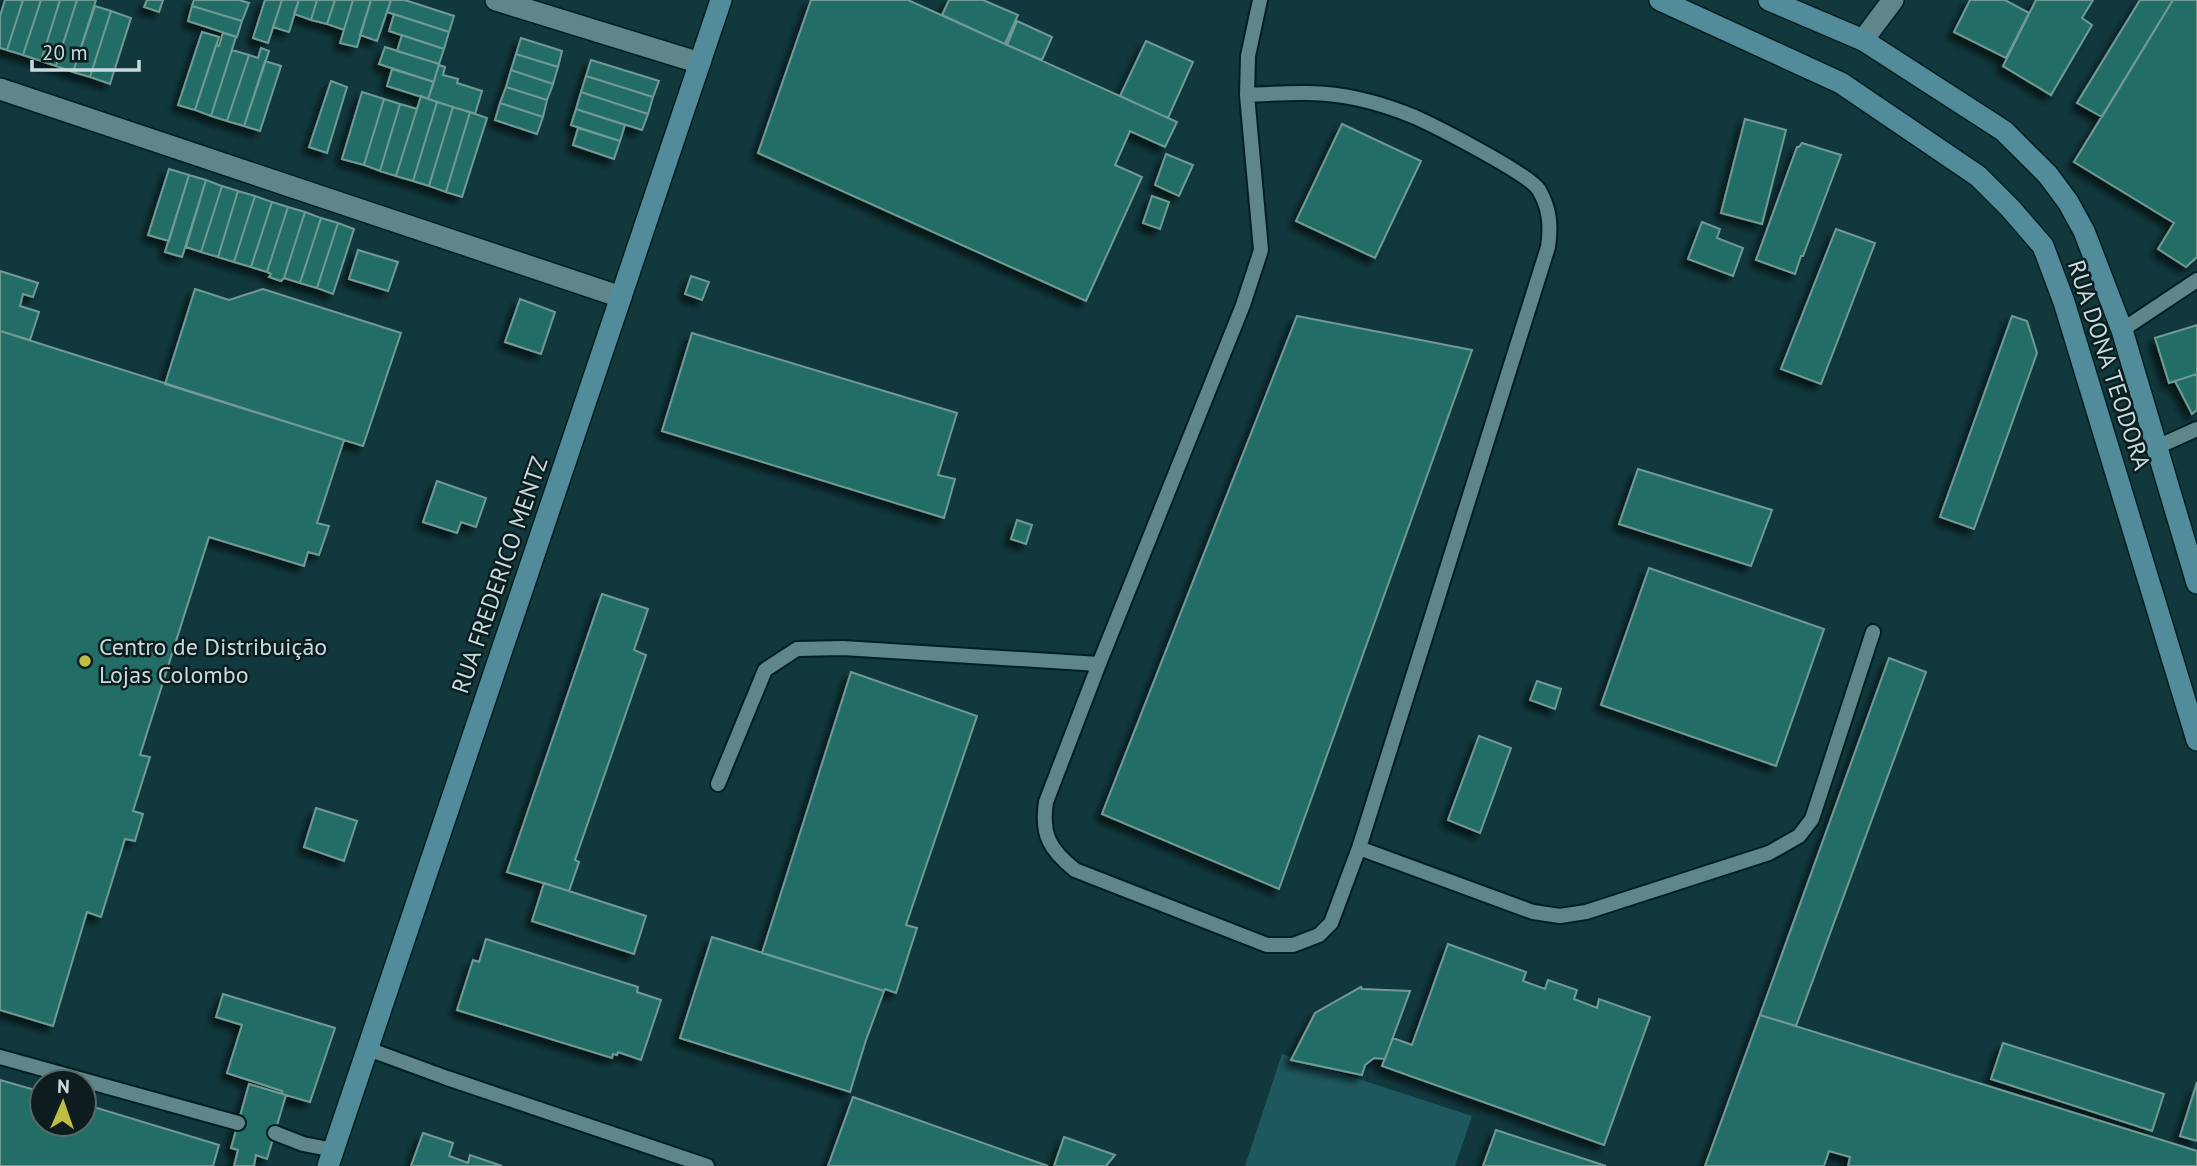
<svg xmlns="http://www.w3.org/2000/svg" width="2197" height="1166" font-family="'PT Sans',sans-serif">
<defs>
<filter id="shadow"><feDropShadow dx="-6" dy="6" stdDeviation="3.5" flood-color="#0009"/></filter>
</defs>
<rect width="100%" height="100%" fill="#11393d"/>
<!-- pitch -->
<path fill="#1e585e" d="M1282,1054l190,62 -17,50h-210z"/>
<!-- building -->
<path fill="#226d66" stroke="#729a94" stroke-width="2" filter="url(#shadow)" d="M5,0h18l-16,50 -7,-2v-32z
M23,0h18l-18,55 -16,-5z
M41,0h19l-19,61 -18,-6z
M60,0h17l-21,66 -15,-5z
M77,0h19l-23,72 -17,-6z
M147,0h16l-4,12 -15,-5z
M194,0h45l10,3 -7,18 -50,-15z
M265,0h17l-14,43 -15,-5z
M282,0h17l-10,32 -16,-5z
M299,0h18l-6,20 -17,-6z
M317,0h18l-8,24 -16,-4z
M335,0h18l-9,30 -17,-6z
M353,0h18l-14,47 -17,-4z
M371,0h20l-14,41 -17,-6z
M391,0h14l49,16 -5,16 -62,-20z
M811,0h97l269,122 -12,25 -35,-16 -15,34 27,12 -56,124 -328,-148z
M949,0h34l35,15 -13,29 -63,-29z
M1970,0h35l24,13 -23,45 -52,-26z
M2036,0h57l-11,18 10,7 -41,70 -48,-29z
M2140,0h33l-71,117 -25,-14z
M2173,0h24v257l-11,10 -28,-18 16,-26 -100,-61z
M95,6l16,5 -21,66 -17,-5z
M192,6l50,15 -5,16 -49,-16z
M111,11l20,7 -21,66 -20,-7z
M394,14l55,18 -5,17 -55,-18z
M1017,21l35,16 -10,23 -35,-15z
M202,32l17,5 -24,73 -17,-5z
M223,33l13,4 -25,79 -16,-6 21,-65 3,1z
M402,35l42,14 -5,15 -42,-13z
M521,38l41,13 -4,16 -42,-13z
M1146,41l47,21 -25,56 -48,-22z
M385,47l54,17 -5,18 -55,-18z
M261,48l8,3 -25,75 -17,-5 22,-66 9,3z
M232,50l17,5 -22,66 -16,-5z
M516,54l42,13 -5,17 -42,-14z
M591,60l68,21 -6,16 -67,-21z
M265,61l16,5 -21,65 -16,-5z
M439,65l6,2 -2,8 15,4 -1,4 25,8 -7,23 -47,-15z
M392,69l42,13 -6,17 -41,-13z
M511,70l42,14 -6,16 -41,-13z
M586,76l67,21 -5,17 -67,-22z
M331,81l16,6 -20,66 -18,-6z
M506,87l41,13 -4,17 -43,-14z
M362,92l22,7 -20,66 -22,-6z
M581,92l67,22 -6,16 -66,-21z
M421,96l16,6 -24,79 -17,-5z
M384,99l16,5 -20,67 -16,-6z
M437,102l16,5 -24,79 -16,-5z
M500,103l43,14 -6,17 -42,-14z
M400,104l17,5 -21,67 -16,-5z
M453,107l17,5 -24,80 -17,-6z
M576,109l49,16 -5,16 -49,-16z
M470,112l17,6 -25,79 -16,-5z
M1745,119l41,11 -24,94 -41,-11z
M1342,124l79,37 -46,97 -79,-37z
M578,128l42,13 -6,18 -41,-14z
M1802,143l39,12 -38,101h-2l-6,18 -39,-14 41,-113h2z
M1166,154l27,11 -14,31 -24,-11z
M169,169l20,6 -20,66 -21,-6z
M189,175l17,5 -24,77 -17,-5z
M206,180l16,6 -21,66 -15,-5z
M222,186l16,5 -20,66 -17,-5z
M238,191l17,5 -21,66 -16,-5z
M255,196l17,6 -21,65 -17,-5z
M1152,196l17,6 -9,27 -17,-6z
M272,202l16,5 -21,65 -16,-5z
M288,207l17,5 -21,66 -3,3 -12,-4 2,-3 -4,-2z
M305,212l16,6 -21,65 -16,-5z
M321,218l17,5 -21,65 -17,-5z
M1702,222l18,7 -3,9 26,10 -10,28 -45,-17z
M338,223l16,6 -21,65 -16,-6z
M1836,229l39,14 -54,141 -40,-15z
M358,250l40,12 -10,29 -39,-12z
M0,271l38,12 -5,14 -10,-3 -3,12 19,6 -9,28 -30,-9z
M691,276l18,6 -7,18 -17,-6z
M195,289l34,11 34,-11 138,44 -38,113 -198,-62z
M520,299l35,13 -14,42 -36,-12z
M1297,316l175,34 -193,539 -177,-75z
M2012,316l15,5 10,32 -63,176 -34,-12z
M2197,325v49l-28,9 -14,-45z
M0,331l344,109 -27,83 12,3 -10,29 -11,-3 -4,14 -95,-29 -69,218 10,2 -17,54 10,3 -8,27 -10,-2 -24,78 -14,-5 -34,114 -53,-16z
M692,333l265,80 -19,62 17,4 -11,39 -282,-87z
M2197,374v36l-5,4 -17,-33z
M1638,469l134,41 -21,56 -132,-42z
M437,481l49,17 -10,29 -15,-5 -4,11 -34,-11z
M1017,520l15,5 -6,19 -15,-5z
M1649,568l175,61 -48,137 -175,-61z
M602,594l46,15 -14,41 12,5 -71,205 4,2 -10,29 -62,-19z
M1889,658l37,14 -130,354 -36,-11z
M851,672l126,44 -71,209 11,3 -21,65 -11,-4 -1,2 -122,-38z
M1537,681l24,8 -6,20 -25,-9z
M1479,736l32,12 -31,85 -32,-13z
M316,808l41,13 -13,40 -40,-14z
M544,883l102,33 -12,38 -102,-33z
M712,937l172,54 -18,49 -16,52 -170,-54z
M486,939l152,48 -1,5 24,8 -20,60 -23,-8 -1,3 -4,-1 -1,4 -155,-48 16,-50 6,2z
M1448,944l78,28 -3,9 22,8 3,-9 29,10 -3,9 23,9 2,-9 51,18 -46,128 -222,-79 11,-28 19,7z
M1361,987l1,2 48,2 -25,68 -11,-1 -9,7 -3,10 -71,-15 24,-47z
M223,994l112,34 -25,74 -28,-8v-3l-55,-18 15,-48 -26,-8z
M1760,1015l437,136v15h-349l2,-9 -21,-6 -5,15h-119z
M2003,1043l161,51 -12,37 -161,-52z
M0,1080l42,12v32h42v-20l135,41 -6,21h-213z
M2197,1082v59l-17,-5z
M249,1084l37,11 -19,64 -11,-4 -2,11h-20l4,-16 -7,-2z
M853,1097l195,69h-220z
M1496,1130l110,36h-123z
M423,1133l30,10 -4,13 19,7 2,-8 32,11h-91z
M1064,1137l51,18 -9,11h-52z"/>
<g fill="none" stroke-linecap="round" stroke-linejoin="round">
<!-- lane casing -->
<g stroke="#011f22" stroke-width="18">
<path id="lane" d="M1247,95l14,155 -18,55 -144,359 -53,138c-5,33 4,48 29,68l192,75h26l26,-10 12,-12 28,-75 189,-601c3,-21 2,-38 -9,-57 -10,-16 -102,-63 -124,-73 -17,-7 -38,-14 -56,-18 -37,-9 -75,-6 -112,-4l1,-39 12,-56
M2122,330l75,-50
M2157,447l40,-18
M718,784l47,-114 32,-21 46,-1 256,16
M1359,848l174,64 27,4 26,-4 183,-59 30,-17 13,-17 61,-187
M368,1049l79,29 260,88
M0,1057l238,66
M275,1133l28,11 31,6"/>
</g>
<!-- street casing -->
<g stroke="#011f22" stroke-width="24">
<path id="street" d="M496,0l204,63
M1863,40l30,-40
M0,89l621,208"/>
</g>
<!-- secondary casing -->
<g stroke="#011f22" stroke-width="24">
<path id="secondary" d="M1660,0l181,83 137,93 32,32 33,38 21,56 133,438
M1769,0l94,40 141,91 44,44 20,27 16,29 38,99 75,253
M328,1166l393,-1166"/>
</g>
<!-- lane -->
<use href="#lane" stroke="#5f868b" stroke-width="14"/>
<!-- street -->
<use href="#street" stroke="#5f868b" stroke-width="21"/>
<!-- secondary -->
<use href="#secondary" stroke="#528b99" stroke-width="21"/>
</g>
<!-- markers -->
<circle fill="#bfbe42" stroke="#0d1d1f" stroke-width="2.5" cx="85" cy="661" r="7"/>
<g text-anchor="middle" stroke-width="5" stroke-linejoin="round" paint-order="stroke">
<!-- street labels -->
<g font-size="24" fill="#c8dcdf" stroke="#0d1d1f">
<text transform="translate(2109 365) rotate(72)" y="8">RUA DONA TEODORA</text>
<text transform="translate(500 575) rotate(-71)" y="8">RUA FREDERICO MENTZ</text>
</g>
<!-- poi labels -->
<g font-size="24" fill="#c8dcdf" stroke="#0d1d1f" text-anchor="start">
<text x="99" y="655">Centro de Distribuição<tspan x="99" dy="28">Lojas Colombo</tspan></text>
</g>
</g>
<!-- north arrow -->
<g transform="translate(63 1103) rotate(2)"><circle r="33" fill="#0d1d1f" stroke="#58696c" stroke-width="2"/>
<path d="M0-5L12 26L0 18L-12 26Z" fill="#bfbe42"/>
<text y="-10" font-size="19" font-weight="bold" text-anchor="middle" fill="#c8dcdf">N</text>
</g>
<!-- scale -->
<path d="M32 60v10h107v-10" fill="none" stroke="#c8dcdf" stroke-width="3.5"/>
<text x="42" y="60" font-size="21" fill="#c8dcdf" stroke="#0d1d1f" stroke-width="5" paint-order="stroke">20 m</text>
</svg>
